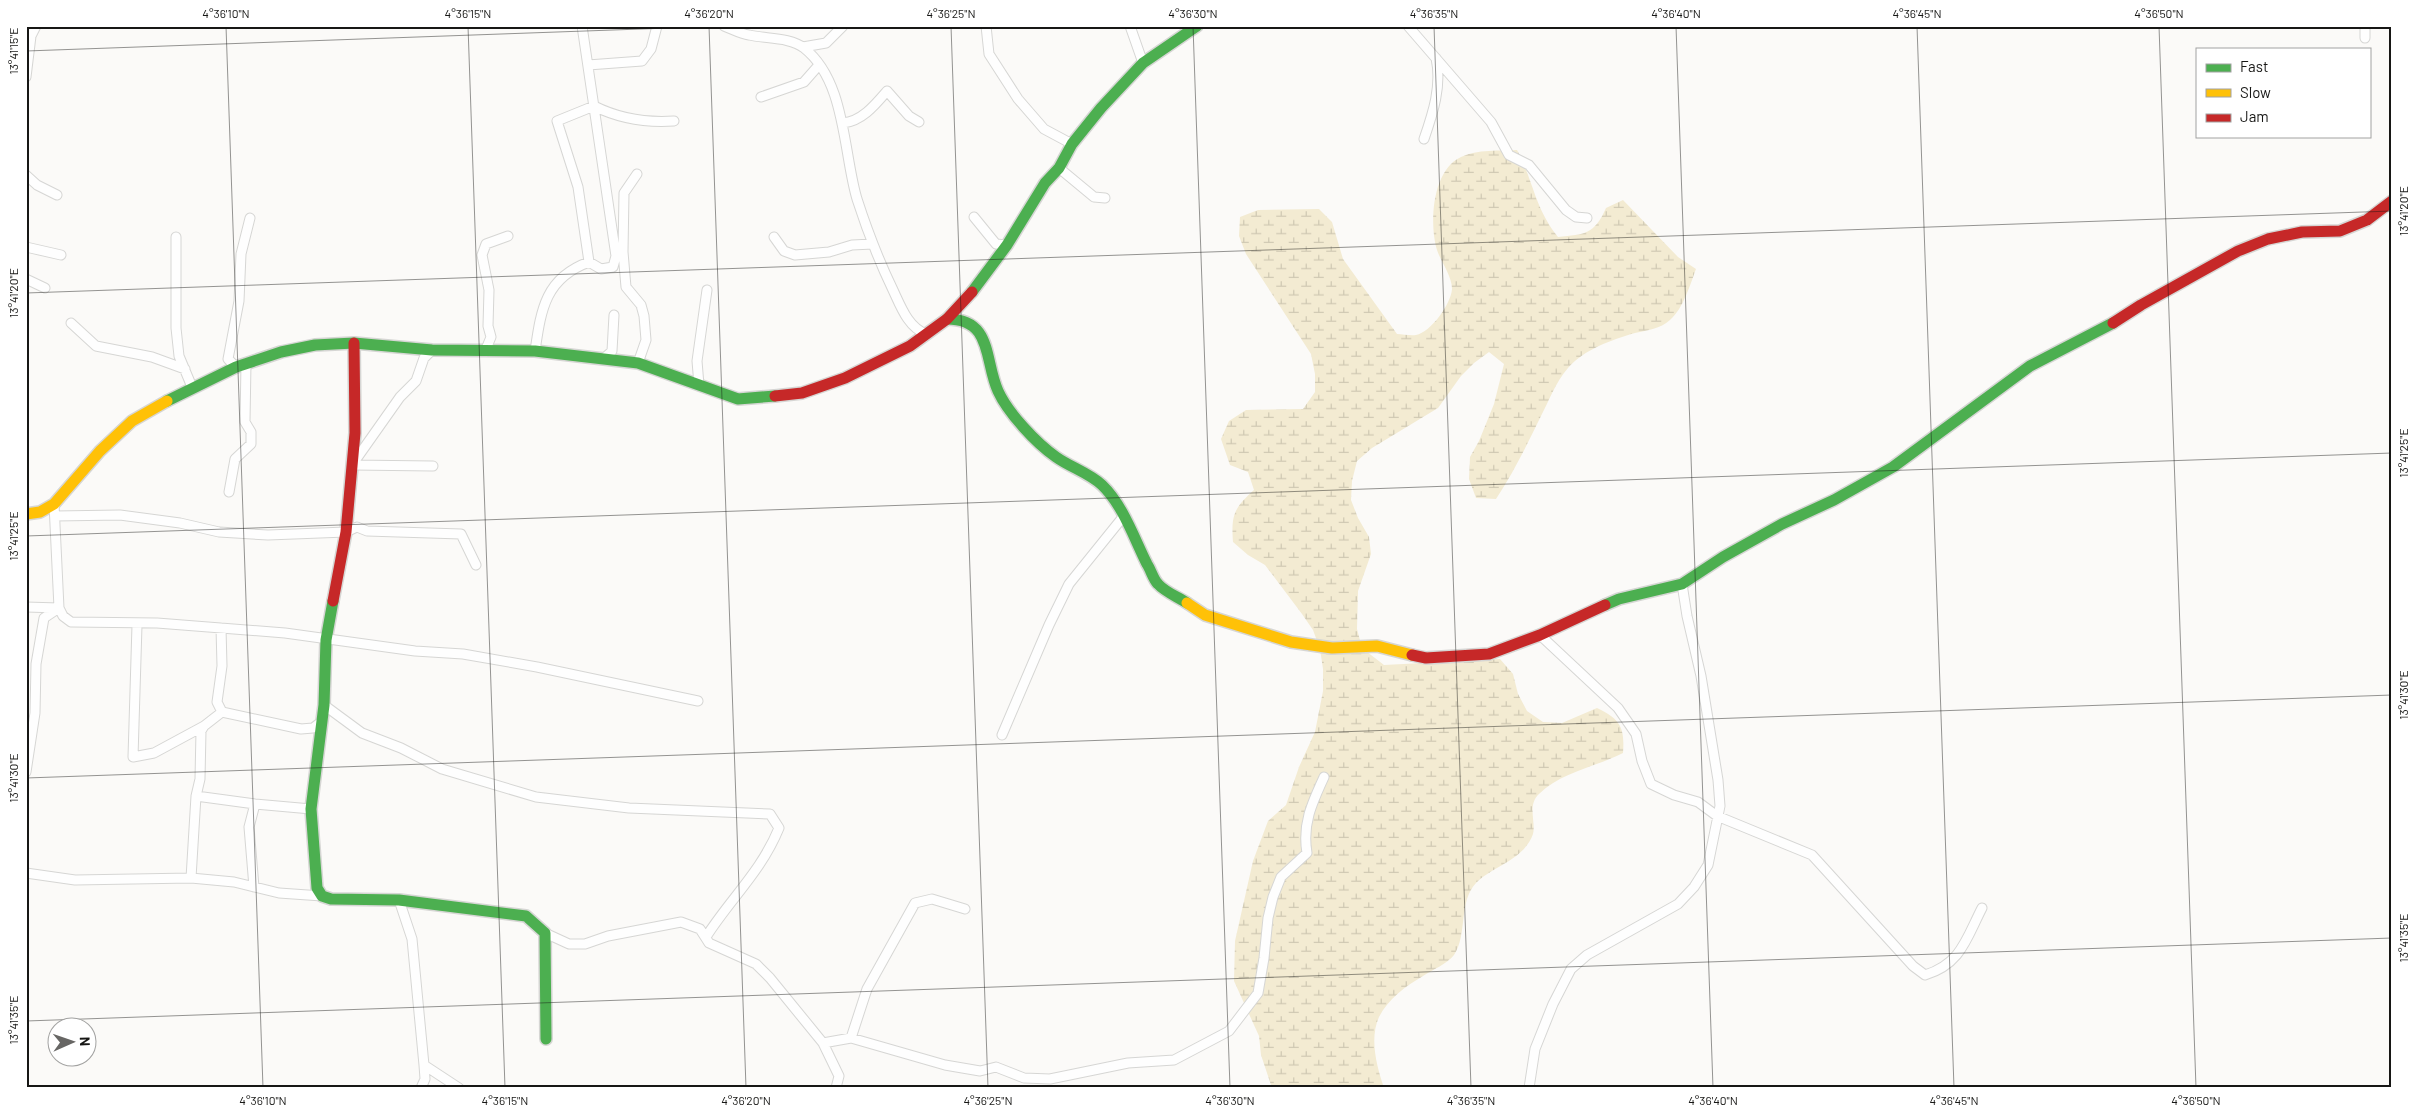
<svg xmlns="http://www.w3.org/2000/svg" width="2418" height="1114" font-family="Barlow,sans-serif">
<defs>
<pattern id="wetland-marsh" width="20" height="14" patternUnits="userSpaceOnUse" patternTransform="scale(1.25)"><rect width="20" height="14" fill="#f3ebd2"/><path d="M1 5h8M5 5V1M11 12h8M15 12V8" fill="none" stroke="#d0c9b3"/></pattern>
</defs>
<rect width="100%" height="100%" fill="#fbfaf8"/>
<!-- wetland -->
<path fill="url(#wetland-marsh)" d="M1517,150c17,32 17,57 41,87 27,-3 36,-2 48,-29l17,-8 55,57 18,12c-6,16 -13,40 -26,51 -10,9 -22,10 -35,13 -24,7 -50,16 -67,35 -13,15 -19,33 -28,50 -13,27 -27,55 -44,81l-20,-1 -7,-19 1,-22 9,-16 15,-37 10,-40 -15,-12 -15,11 -13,13 -23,32 -66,40 -15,13 -5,20 -1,19 7,18 11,19 2,17 -13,37 -1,38 5,19 22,17 116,-6 13,15 5,20 9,17 16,11 19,1 35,-15c23,11 28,19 26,45 -27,14 -62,19 -84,41 -12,11 -3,28 -6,40 -9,26 -40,32 -57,49 -18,19 -8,51 -22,72 -7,9 -22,15 -31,21 -17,10 -35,23 -44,41 -10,22 -2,50 5,71h-112l-11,-33 -2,-19 -25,-55 1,-40 18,-80 15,-40 18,-16 13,-38 16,-35 8,-41v-22l-3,-20 -7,-19 -11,-16 -37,-49 -17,-10 -15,-13c-2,-27 1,-34 21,-52l-6,-18 -18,-7 -9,-26 8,-18 17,-11 57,-1 12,-17v-18l-4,-20 -65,-100 -7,-18 1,-19 18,-7 61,-1 13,13 11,37 54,75c6,0 13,2 19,1 15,-3 35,-31 36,-46 0,-13 -11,-27 -15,-39 -8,-26 -5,-80 24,-93 16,-8 39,-6 56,-7z"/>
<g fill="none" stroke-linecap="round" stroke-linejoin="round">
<!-- street casing -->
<g stroke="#d6d6d4" stroke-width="11">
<path id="street" d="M724,26c8,3 17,8 25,9 17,4 41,2 55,13 42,33 39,104 53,151 10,31 22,62 36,91 8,17 15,37 33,44
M986,26l3,28 29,45 26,30 28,15
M1130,26l13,37
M1408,26l83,96 18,33 20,10 37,45 10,7 11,1
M2365,38v-12
M803,47l23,-4 17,-17
M588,65l54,-4 9,-12 6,-23
M26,77l5,-41 5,-10
M761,97l43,-15 15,-17
M843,123c19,-2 32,-18 44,-32l22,25 10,6
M1424,139c9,-26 18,-53 12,-81
M1059,168l35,29 11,1
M637,174l-13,19 -1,59 3,35 15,18 3,11 2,24 -8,23
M26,175l11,10 20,10
M974,217l22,27 11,1
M176,237v91l3,28 13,31
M774,237l10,14 11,4 34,-3 23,-7 21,-1
M26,247l35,8
M589,262l-11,-75 -21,-66 37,-15c26,13 51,17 80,15
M26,279l19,9
M71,323l25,23 56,11 33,12
M486,349l5,-12 -3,-11 1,-36 -7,-35 4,-11 22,-8
M535,351c6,-41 10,-73 54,-89l12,7 12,-2 3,-11 -34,-230
M603,359l9,-8 2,-36
M236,367l-8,-8 11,-58 2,-47 9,-36
M699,385l-2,-24 10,-71
M352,465l48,-68 16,-16 8,-23 8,-8
M352,465l81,1
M229,492l6,-33 16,-15v-12l-6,-10 1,-59
M54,504l5,104 4,8 8,6 86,1 128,10 130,18 48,3 74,13 161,34
M55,516l65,-1 60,8 39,9 49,3 78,-3 11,-5 10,4 94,3 15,31
M26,607l33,1
M137,625l-4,132 21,-4 50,-27
M221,628l1,38 -5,36 5,10 79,17 12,-1 8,-6
M1540,635l78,73 18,26 6,27 9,23 23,11 24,7 19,14 95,39 101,111 12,9c36,-11 41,-36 57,-67
M324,705l38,28 39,15 41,21 94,28 93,11 141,6 9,14c-18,44 -49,71 -73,109
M1002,735l47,-110 20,-41 54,-67
M26,772l9,-59 1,-49 8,-46 15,-10
M196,796l59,8 56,5
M26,873l49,7 116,-2 43,4 45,11 43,3
M191,878l5,-82 4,-17 1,-48 3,-5 18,-14
M254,887l-5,-60 6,-23
M399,900l13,39 12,126 1,14 -4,9
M545,933l24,11h16l23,-8 73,-14 19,7 9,14 47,21 14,14 53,65 16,33 -3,12
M851,1038l16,-49 48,-86 17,-4 33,10
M823,1043l28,-5 94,27 35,6 16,-4 28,11 26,1 78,-16 46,-3 55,-29 29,-38 6,-35 4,-40 5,-21 8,-20 26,-24c-5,-29 5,-50 17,-76
M424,1065l35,23
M1529,1088l6,-39 18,-45 18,-35 16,-14 91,-51 16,-17 14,-22 12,-59 -2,-26 -17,-104 -14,-60 -5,-32"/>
</g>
<!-- fast casing -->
<g stroke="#d6d6d4" stroke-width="14">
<path id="fast" d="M972,292l35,-47 38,-62 14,-15 13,-24 29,-36 42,-45 54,-37
M947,319c46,0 37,41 51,72 10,22 38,52 58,66 14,10 33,16 46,28 21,20 32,53 45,79 4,6 6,15 11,20 7,8 20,13 29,19
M167,401l69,-34 45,-15 34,-7 39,-2 78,7 103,1 103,12 100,36 37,-3
M333,601l-7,39 -2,65 -13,104 6,79 5,8 9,3 68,1 127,16 19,17 1,106
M1605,605l14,-6 63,-15 41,-27 59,-33 52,-24 59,-33 137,-101 83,-43"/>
</g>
<!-- slow casing -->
<g stroke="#d6d6d4" stroke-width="14">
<path id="slow" d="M26,514l14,-2 14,-8 46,-53 32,-30 35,-20
M1187,603l18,12 86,27 41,6 45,-2 35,9"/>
</g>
<!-- jam casing -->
<g stroke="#d6d6d4" stroke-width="14">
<path id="jam" d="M2113,323l28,-18 97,-54 30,-12 34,-7 38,-1 27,-11 25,-19
M775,396l27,-3 43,-15 65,-32 37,-27 25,-27
M333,601l13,-69 9,-99 -1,-90
M1412,655l14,3 63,-4 51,-19 65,-30"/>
</g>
<!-- street -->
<use href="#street" stroke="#fefefe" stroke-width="9"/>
<!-- fast -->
<use href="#fast" stroke="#4caf50" stroke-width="11"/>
<!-- slow -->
<use href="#slow" stroke="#ffc107" stroke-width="11"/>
<!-- jam -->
<use href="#jam" stroke="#c62828" stroke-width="11"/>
</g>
<!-- ticks -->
<path fill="none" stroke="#171715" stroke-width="1" stroke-opacity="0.45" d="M226,26l37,1062M468,26l37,1062M709,26l37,1062M951,26l37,1062M1193,26l37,1062M1434,26l37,1062M1676,26l37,1062M1917,26l37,1062M2159,26l37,1062M26,51l699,-25M26,293l2366,-82M26,536l2366,-83M26,778l2366,-83M26,1021l2366,-83"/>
<!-- border -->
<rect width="2418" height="1114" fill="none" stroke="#ffffff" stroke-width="55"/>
<!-- legend -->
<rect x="2196" y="48" width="175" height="90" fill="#ffffff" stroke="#a2a2a1"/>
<rect x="2206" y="64" width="25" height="8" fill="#4caf50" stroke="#a2a2a1"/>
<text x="2240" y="72" font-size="15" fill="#171715">Fast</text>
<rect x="2206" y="89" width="25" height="8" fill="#ffc107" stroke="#a2a2a1"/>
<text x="2240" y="98" font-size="15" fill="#171715">Slow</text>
<rect x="2206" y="114" width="25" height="8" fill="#c62828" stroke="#a2a2a1"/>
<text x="2240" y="122" font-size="15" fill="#171715">Jam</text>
<!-- north arrow -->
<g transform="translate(72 1042) rotate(88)"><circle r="24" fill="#ffffff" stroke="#a2a2a1"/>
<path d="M0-4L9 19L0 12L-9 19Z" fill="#676664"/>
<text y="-8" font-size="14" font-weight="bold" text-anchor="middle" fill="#171715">N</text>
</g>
<rect x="28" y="28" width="2362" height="1058" fill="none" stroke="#171715" stroke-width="2"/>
<g font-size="12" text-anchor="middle" fill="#171715">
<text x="226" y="18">4°36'10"N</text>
<text x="468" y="18">4°36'15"N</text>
<text x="709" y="18">4°36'20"N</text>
<text x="951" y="18">4°36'25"N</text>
<text x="1193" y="18">4°36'30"N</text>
<text x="1434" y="18">4°36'35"N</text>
<text x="1676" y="18">4°36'40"N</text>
<text x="1917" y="18">4°36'45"N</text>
<text x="2159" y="18">4°36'50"N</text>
<text transform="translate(14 51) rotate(-90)" y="4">13°41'15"E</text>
<text transform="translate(2404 211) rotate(-90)" y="4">13°41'20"E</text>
<text transform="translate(14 293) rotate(-90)" y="4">13°41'20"E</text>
<text transform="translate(2404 453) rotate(-90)" y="4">13°41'25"E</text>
<text transform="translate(14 536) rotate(-90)" y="4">13°41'25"E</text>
<text transform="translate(2404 695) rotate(-90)" y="4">13°41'30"E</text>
<text transform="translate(14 778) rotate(-90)" y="4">13°41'30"E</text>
<text transform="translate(2404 938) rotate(-90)" y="4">13°41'35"E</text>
<text transform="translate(14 1020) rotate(-90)" y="4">13°41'35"E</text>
<text x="263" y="1105">4°36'10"N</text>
<text x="505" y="1105">4°36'15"N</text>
<text x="746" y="1105">4°36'20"N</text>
<text x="988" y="1105">4°36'25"N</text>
<text x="1230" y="1105">4°36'30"N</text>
<text x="1471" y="1105">4°36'35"N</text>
<text x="1713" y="1105">4°36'40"N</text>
<text x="1954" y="1105">4°36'45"N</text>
<text x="2196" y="1105">4°36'50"N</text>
</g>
</svg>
